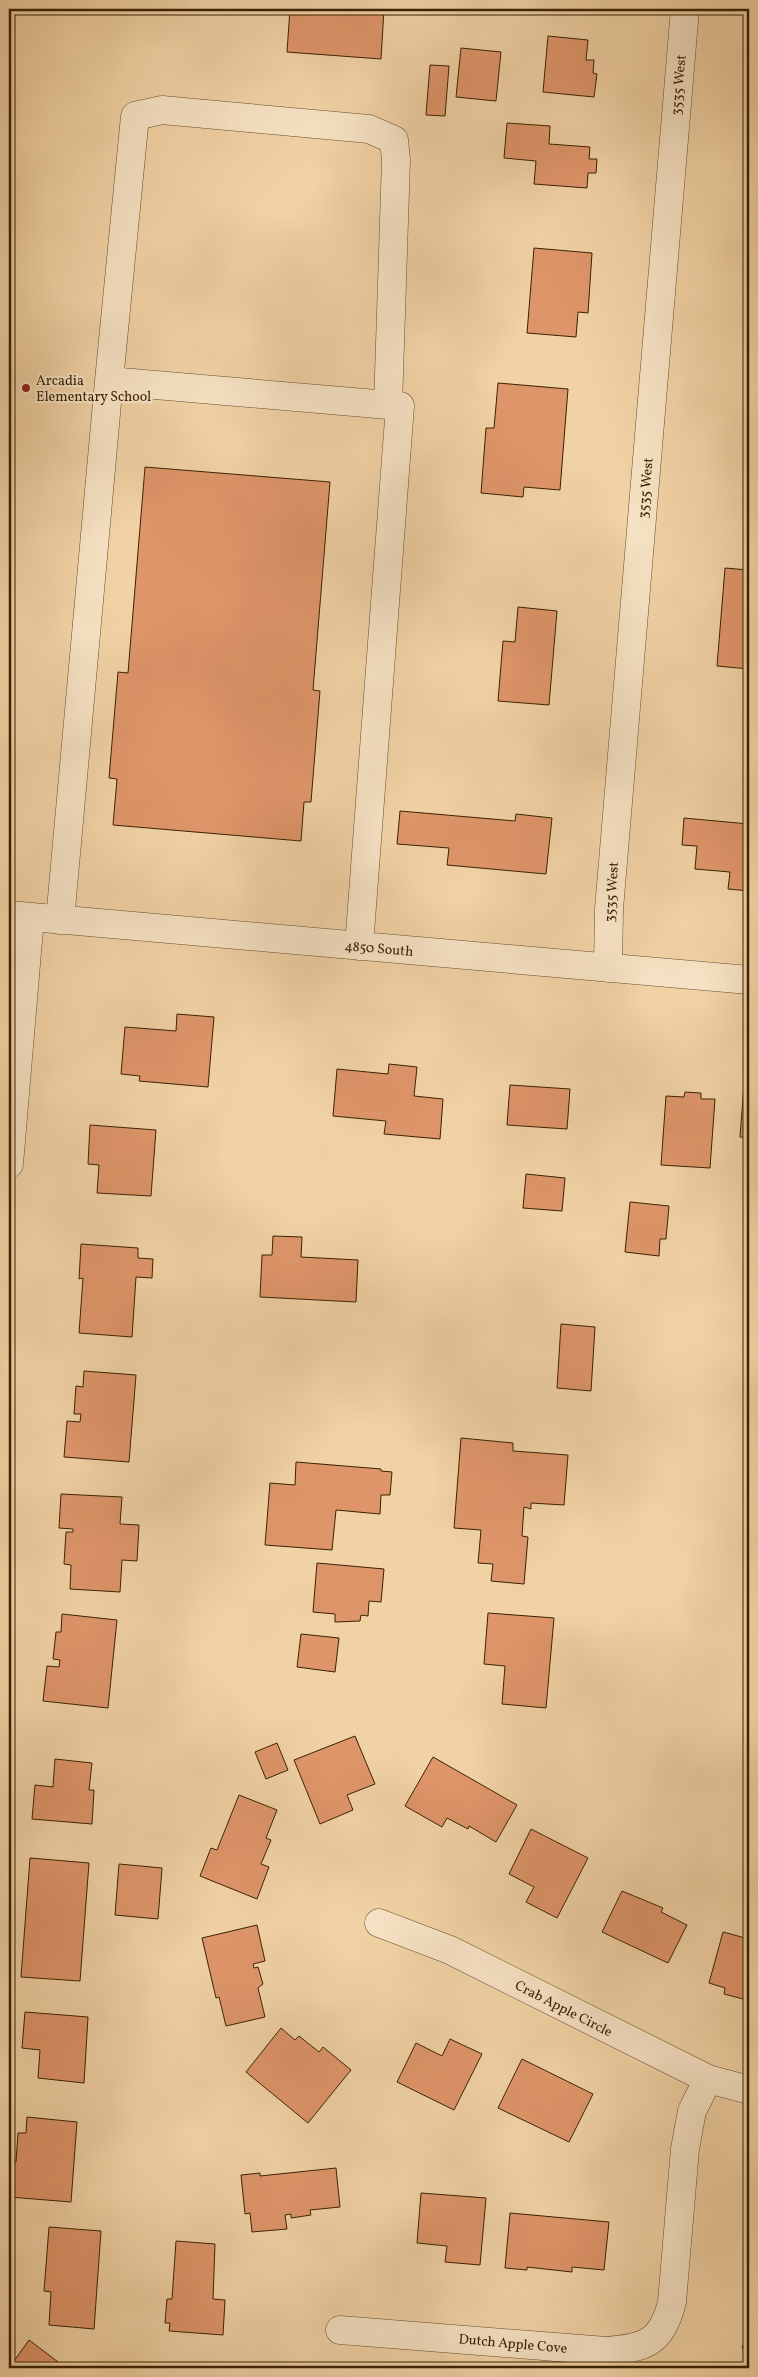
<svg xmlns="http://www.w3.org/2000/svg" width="758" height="2377" font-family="Vollkorn,serif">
<rect width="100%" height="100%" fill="#f1d2a5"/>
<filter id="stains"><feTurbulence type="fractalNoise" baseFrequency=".004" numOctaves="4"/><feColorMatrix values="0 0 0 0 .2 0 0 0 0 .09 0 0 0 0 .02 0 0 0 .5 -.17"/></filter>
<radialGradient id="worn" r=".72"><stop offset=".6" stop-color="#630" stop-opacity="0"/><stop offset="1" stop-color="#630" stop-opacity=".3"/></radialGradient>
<!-- building -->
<path fill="#df956a" stroke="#382203" d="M290,9h94l-3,50 -94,-7z
M548,36l40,4 -2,20h8l-1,13 4,1 -3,23 -51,-5z
M461,48l40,4 -5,49 -40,-4z
M430,65l19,1 -4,50 -19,-1z
M507,123l43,3 -1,18 41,3 -1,12h8l-1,14h-8l-1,15 -53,-4 2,-23 -32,-3z
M534,248l58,5 -4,60 -10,-1 -2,25 -49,-4z
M498,383l70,6 -8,101 -36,-3 -1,10 -42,-4 5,-65h8z
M145,467l185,15 -17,208 7,1 -9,111h-7l-3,39 -188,-16 4,-46 -8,-1 9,-106 10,1z
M725,568l24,2v99l-32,-3z
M518,607l39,4 -8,94 -51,-4 5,-60 12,1z
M400,811l115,10 1,-7 36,4 -6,56 -99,-9 2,-17 -52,-4z
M684,818l65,6v67l-21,-2 2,-17 -35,-3 2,-23 -15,-1z
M177,1014l37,3 -6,70 -69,-6 1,-5 -19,-2 4,-47 51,4z
M389,1064l28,3 -3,29 29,3 -3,40 -56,-5 2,-13 -53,-5 4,-47 51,5z
M510,1085l60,4 -3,40 -60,-4z
M744,1085l5,1v52l-9,-1z
M685,1092l16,1v6h14l-5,69 -49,-3 5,-69 18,1z
M90,1125l66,5 -5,66 -54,-3 2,-28 -11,-1z
M526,1174l39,4 -3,33 -39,-3z
M630,1202l39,4 -3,33h-6l-1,17 -34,-4z
M273,1236l29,1 -1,20 57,3 -2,42 -96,-5 2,-42h10z
M81,1244l57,4v10l15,1 -1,19 -16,-1 -4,60 -53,-4 4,-55 -4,1z
M561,1324l34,3 -4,64 -34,-3z
M84,1371l52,4 -7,87 -65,-5 3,-36 13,1 1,-8h-7l2,-28 7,1z
M461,1438l52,5v8l55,4 -4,50 -33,-2v6l-7,-2 -2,29 6,1 -4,47 -33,-3 2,-17 -15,-1 3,-33 -27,-2z
M296,1462l85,7v2l11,1 -2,23h-9l-1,19 -44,-4 -4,40 -67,-5 5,-62 25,2z
M61,1494l61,3 -2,27 19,1 -2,36 -15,-1 -2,32 -50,-3 1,-24 -7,-1 2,-32h7v-3l-14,-1z
M317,1563l67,6 -3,33 -12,-1 -1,15 -7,-1 -1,6 -25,1v-8l-22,-2z
M488,1613l66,5 -8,90 -44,-4 3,-38 -21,-2z
M62,1614l55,6 -9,88 -65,-7 4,-35 12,1 1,-7 -7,-1 3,-27h5z
M301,1634l38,4 -4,34 -38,-5z
M355,1736l20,48 -28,11 6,15 -33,14 -26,-64z
M277,1743l11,27 -22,9 -11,-27z
M433,1757l84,48 -21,37 -27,-16 -1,3 -21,-11 -5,9 -37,-21z
M55,1759l37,4 -3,27h5l-2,34 -60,-5 3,-34 18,2z
M239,1795l38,15 -11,28 5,2 -10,24 8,3 -12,32 -57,-23 11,-28 6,2z
M531,1829l57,29 -31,60 -31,-16 8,-15 -25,-13z
M30,1858l59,5 -9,118 -59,-4z
M119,1864l43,4 -4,51 -43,-4z
M622,1891l41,17 -2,4 26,13 -19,38 -66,-31z
M257,1925l8,36 -12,3 1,4 4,-1 5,17 -5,4 7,29 -39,9 -7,-29 -3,1 -14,-60z
M723,1932l26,7v68l-4,-1 2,-6 -23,-6 1,-6 -16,-5z
M25,2012l63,5 -4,66 -46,-5 2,-28 -18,-2z
M281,2028l14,12 4,-4 20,16 4,-5 28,23 -43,53 -62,-51z
M450,2039l32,15 -28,56 -57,-28 19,-39 26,13z
M522,2059l71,35 -24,48 -71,-34z
M27,2117l50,5 -6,80 -62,-5 3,-36 4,1 2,-29h8z
M336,2168l4,39 -30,3 1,5 -20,3v-4l-6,1 2,14 -35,3 -2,-19 -5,1 -4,-39 19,-2v3z
M421,2193l65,5 -6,67 -35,-3 2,-16 -30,-3z
M510,2213l99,9 -5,48 -32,-3v5l-45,-5v3l-22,-2z
M49,2227l52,4 -7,98 -45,-4 2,-33 -7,-1z
M176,2241l39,3 -2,55 12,1 -2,35 -54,-4 1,-8h-5l2,-24h5z
M749,2330v38h-7l5,-17 -5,-3z
M29,2340l37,28h-57z"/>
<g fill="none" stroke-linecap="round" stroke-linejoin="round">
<!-- minor casing -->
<g stroke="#664e2c" stroke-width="29">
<path id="minor" d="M109,381l26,-265 27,-6 207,19 25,11 2,20 -8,245
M9,915l740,65
M60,920l49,-539 291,25 -41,540
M608,968l1,-59 76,-900
M9,1164l21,-247
M379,1923l71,27 258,129 41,11
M340,2330l266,21c39,-3 56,-8 66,-49l13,-153 7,-38 16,-32"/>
</g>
<!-- minor -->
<use href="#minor" stroke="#f6e2c4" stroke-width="28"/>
</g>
<!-- markers -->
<circle fill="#8f2418" stroke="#f6e2c4" stroke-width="2" cx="26" cy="388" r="5"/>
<g text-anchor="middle" stroke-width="4.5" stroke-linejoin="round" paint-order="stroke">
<!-- street labels -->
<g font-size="14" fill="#382203" stroke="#f6e2c4">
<text transform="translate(678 85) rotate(-85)" y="5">3535 West</text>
<text transform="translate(645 488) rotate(-85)" y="5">3535 West</text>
<text transform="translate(611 892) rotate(-86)" y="5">3535 West</text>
<text transform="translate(379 948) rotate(5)" y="5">4850 South</text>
<text transform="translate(564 2008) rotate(27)" y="5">Crab Apple Circle</text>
<text transform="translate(513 2343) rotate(5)" y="5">Dutch Apple Cove</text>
</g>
<!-- poi labels -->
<g font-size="14" fill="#382203" stroke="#f6e2c4" text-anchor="start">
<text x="36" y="385">Arcadia<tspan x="36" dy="16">Elementary School</tspan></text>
</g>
</g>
<!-- margin -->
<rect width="758" height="2377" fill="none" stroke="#f1d2a5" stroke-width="30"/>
<rect x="10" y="10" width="738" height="2357" fill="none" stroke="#382203" stroke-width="2.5"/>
<rect x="15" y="15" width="728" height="2347" fill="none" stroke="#382203"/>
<rect width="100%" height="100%" filter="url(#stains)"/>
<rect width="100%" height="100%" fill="url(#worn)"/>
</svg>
